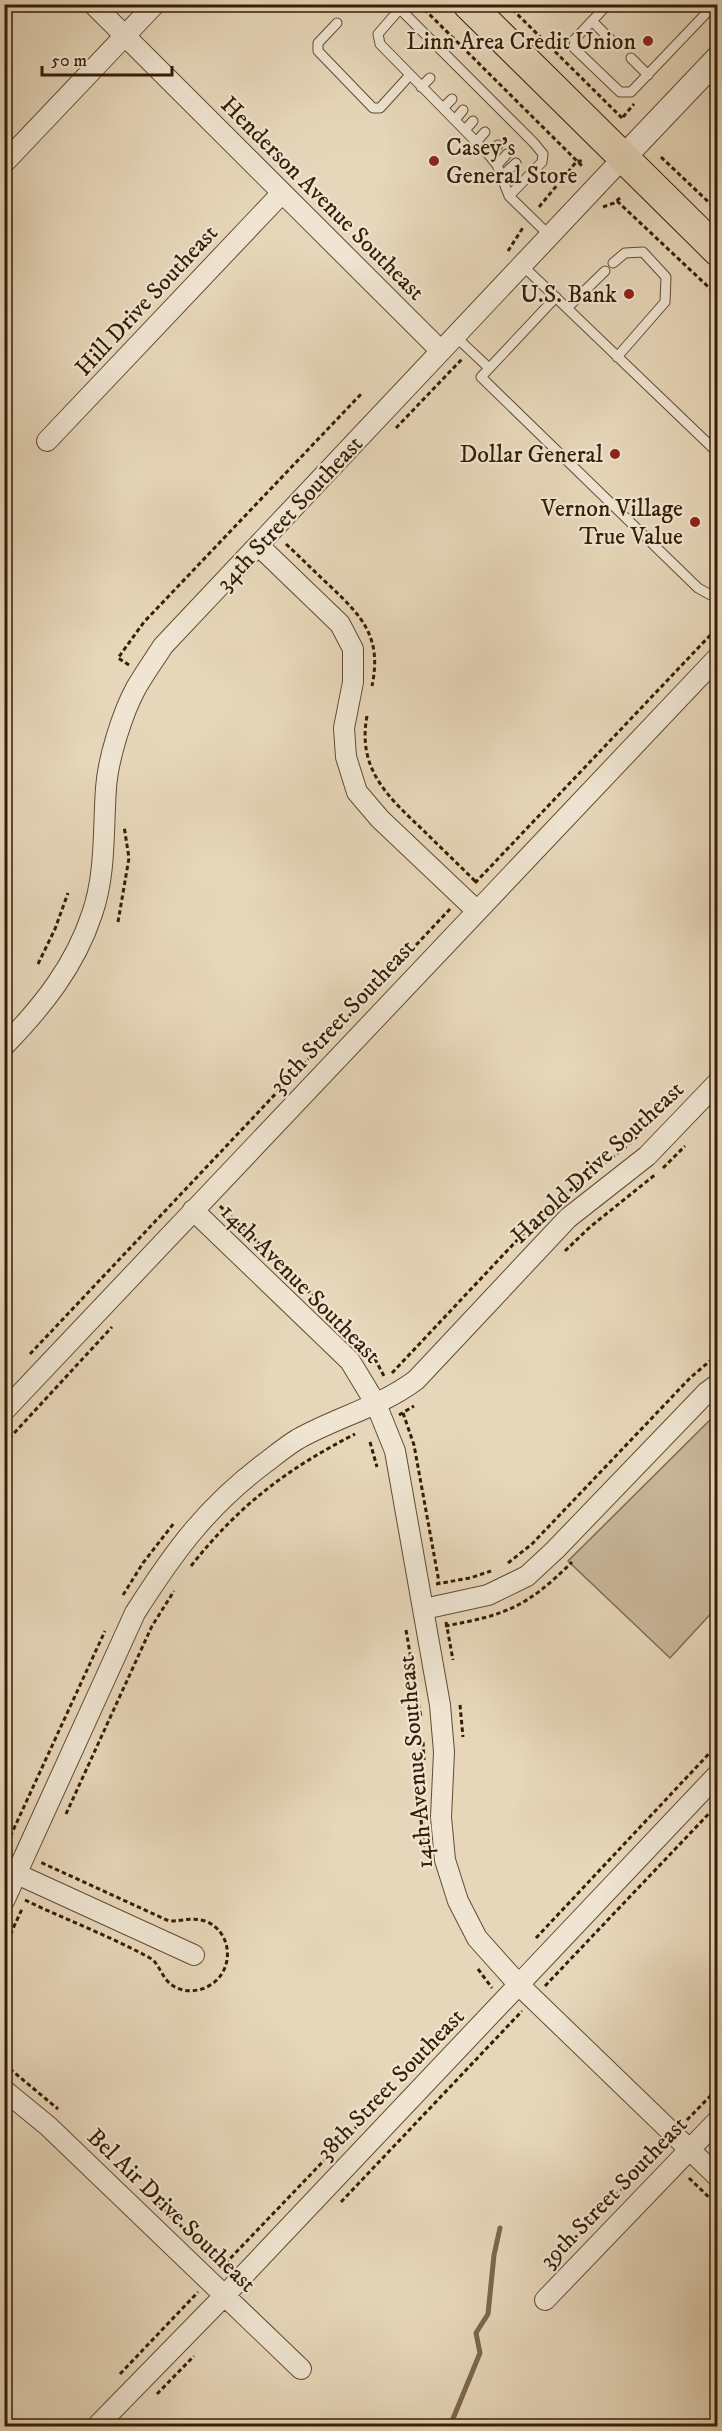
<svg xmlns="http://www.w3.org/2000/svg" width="722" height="2431" font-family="'IM FELL DW Pica',serif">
<rect width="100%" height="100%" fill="#e7d7ba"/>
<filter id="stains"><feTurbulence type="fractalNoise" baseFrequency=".00333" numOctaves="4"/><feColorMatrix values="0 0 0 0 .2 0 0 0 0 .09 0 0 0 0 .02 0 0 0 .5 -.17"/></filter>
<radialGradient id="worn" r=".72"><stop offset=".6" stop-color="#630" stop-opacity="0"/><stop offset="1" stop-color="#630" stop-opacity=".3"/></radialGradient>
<!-- green -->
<path fill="#c9b79b" stroke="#806a50" stroke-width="1.5" d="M712,1418l6,5 -1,184 -47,51 -102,-97z"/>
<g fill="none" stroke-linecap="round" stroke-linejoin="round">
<!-- stream -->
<path stroke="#7c674c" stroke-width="5" d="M450,2426l30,-73 -4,-20 12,-19 6,-59 6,-27"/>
<!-- service casing -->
<g stroke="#624c32" stroke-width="11">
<path id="service" d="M395,4l139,139 9,11 -1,8 -33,34
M404,4l-26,30 2,10 109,111 8,10 12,31 41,40
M608,4l-33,35 -1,9 46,44h11l84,-88
M592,21l24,24
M337,23l-19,20v8l55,57h7l30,-33
M631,58l17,17
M703,74l15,12
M421,87l9,-9
M443,108l9,-9
M455,120l8,-10
M465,130l8,-9
M476,142l9,-10
M489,155l9,-10
M497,165l10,-11
M502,176l14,-13
M613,263l12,-10 18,-1 23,25 -1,25 -48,55
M522,265l196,188
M556,297l-75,80 217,211 20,11
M567,308l38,-37
M455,336l34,32"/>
</g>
<!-- minor casing -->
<g stroke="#624c32" stroke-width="22">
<path id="minor" d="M93,4l348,347
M4,163l151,-159
M47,441l234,-247
M259,546l81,78 13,25v33l-9,46 2,29 11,35 23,27 96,91
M4,1046c38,-39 71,-80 88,-132 14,-40 11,-84 14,-126 2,-29 16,-74 30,-100 8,-14 18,-28 27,-42l459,-487
M193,1210l157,151 26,43 19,47 45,254 4,47 -3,65 4,43 13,41 19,37 42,47 199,192
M4,1411l714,-754
M424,1609l64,-14 39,-19 28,-26 152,-158 11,-8
M17,1874l177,81
M4,1901l131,-288c40,-63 73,-108 134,-153 9,-7 19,-15 29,-21 39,-22 82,-32 118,-59l152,-162 79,-62 71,-74
M4,2090l44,36 253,243
M545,2300l173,-180
M97,2426l127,-130 494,-522"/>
</g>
<!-- tertiary casing -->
<g stroke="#624c32" stroke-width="26">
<path id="tertiary" d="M622,159l96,-101"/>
</g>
<!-- primary casing -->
<g stroke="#361d04" stroke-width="32">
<path id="primary" d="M468,4l250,247"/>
</g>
<!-- path -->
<path stroke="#361d04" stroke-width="3" stroke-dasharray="4.5 3" stroke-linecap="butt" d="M419,4l164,163
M507,4l115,114
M623,117l11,-13
M661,157l57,54
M617,201l101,95
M539,207l38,-46h5
M603,207l11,-4 6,-5
M508,251l16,-25
M396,428l66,-69
M286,544c15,14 29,28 44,42 33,31 52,52 42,100
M129,665l-11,-7 26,-36 218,-229
M367,716c-10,53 21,81 56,114 17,17 35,34 53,52
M475,883l243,-256
M118,922l11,-64 -5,-32
M38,964l17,-35 13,-36
M663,1168l22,-22
M558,1200l70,-55 36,-36
M220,1206l136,131 19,22 10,19
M565,1251l25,-24 66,-53
M30,1354l420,-445
M392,1373l129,-137 32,-31
M403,1413l11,32 25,137
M399,1415l15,-9
M370,1442l7,25
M4,1444l108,-117
M508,1563l24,-19 158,-166 28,-24
M191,1566c48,-61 96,-97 164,-132
M436,1584l34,-6 21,-7
M123,1595l20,-32 31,-40
M446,1622l7,38
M445,1626c61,-11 82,-19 127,-64
M406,1630l15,88
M460,1705l3,32
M423,1742l1,18
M421,1811l2,-39
M66,1814l86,-188 22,-35
M421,1820l4,36
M4,1850l101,-219
M25,1900c41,20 85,36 125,58 11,6 11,23 27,30 11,5 25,3 35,-4 23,-16 20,-53 -7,-63 -14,-4 -22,0 -36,0l-129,-59
M536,1938l182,-194
M4,1948l18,-39
M478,1969l14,19
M545,1986l173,-182
M4,2064l54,45
M687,2120l31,-32
M689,2178l29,28
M141,2188l82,78
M341,2202l181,-191
M548,2266l112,-116 2,3
M220,2269l162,-169
M120,2374l78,-82
M157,2394l37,-38"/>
<!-- service -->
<use href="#service" stroke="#efe5d2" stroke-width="9"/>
<!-- minor -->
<use href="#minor" stroke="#efe5d2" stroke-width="20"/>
<!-- tertiary -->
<use href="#tertiary" stroke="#efe5d2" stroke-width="24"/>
<!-- primary -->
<use href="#primary" stroke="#e7d7ba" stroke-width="30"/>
</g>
<!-- markers -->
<g fill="#8f2418" stroke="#efe5d2" stroke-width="2">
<circle cx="648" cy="41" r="6"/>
<circle cx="434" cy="161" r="6"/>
<circle cx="629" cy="294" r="6"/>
<circle cx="615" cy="454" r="6"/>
<circle cx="695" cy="522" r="6"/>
</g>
<g text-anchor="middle" stroke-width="4.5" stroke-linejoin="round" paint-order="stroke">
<!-- poi labels -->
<g font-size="24" fill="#361d04" stroke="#efe5d2" text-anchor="end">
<text x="636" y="49">Linn Area Credit Union</text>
<text x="446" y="155" text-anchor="start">Casey's<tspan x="446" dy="28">General Store</tspan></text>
<text x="617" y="302">U.S. Bank</text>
<text x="603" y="462">Dollar General</text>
<text x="683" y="516">Vernon Village<tspan x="683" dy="28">True Value</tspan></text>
</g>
<!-- street labels -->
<g font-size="24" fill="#361d04" stroke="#efe5d2">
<text transform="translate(323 198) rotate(45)" y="8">Henderson Avenue Southeast</text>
<text transform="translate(146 300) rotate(-47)" y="8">Hill Drive Southeast</text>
<text transform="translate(289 513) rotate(-47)" y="8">34th Street Southeast</text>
<text transform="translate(342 1016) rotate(-47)" y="8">36th Street Southeast</text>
<text transform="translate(597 1162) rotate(-43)" y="8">Harold Drive Southeast</text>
<text transform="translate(301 1283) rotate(45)" y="8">14th Avenue Southeast</text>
<text transform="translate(415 1762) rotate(-95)" y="8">14th Avenue Southeast</text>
<text transform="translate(390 2084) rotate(-46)" y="8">38th Street Southeast</text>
<text transform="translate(613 2192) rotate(-46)" y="8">39th Street Southeast</text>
<text transform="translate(172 2210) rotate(44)" y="8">Bel Air Drive Southeast</text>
</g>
</g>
<!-- margin -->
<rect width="722" height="2431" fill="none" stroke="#e7d7ba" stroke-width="24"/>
<rect x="6" y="6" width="710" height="2419" fill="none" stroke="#361d04" stroke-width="3"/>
<rect x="12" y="12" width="698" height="2407" fill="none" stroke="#361d04" stroke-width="1.5"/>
<!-- scale -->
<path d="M42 66v9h130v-9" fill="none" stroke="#361d04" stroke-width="3"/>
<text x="51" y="66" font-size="18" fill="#361d04" stroke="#efe5d2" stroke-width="4.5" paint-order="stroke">50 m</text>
<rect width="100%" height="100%" filter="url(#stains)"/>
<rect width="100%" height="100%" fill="url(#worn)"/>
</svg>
